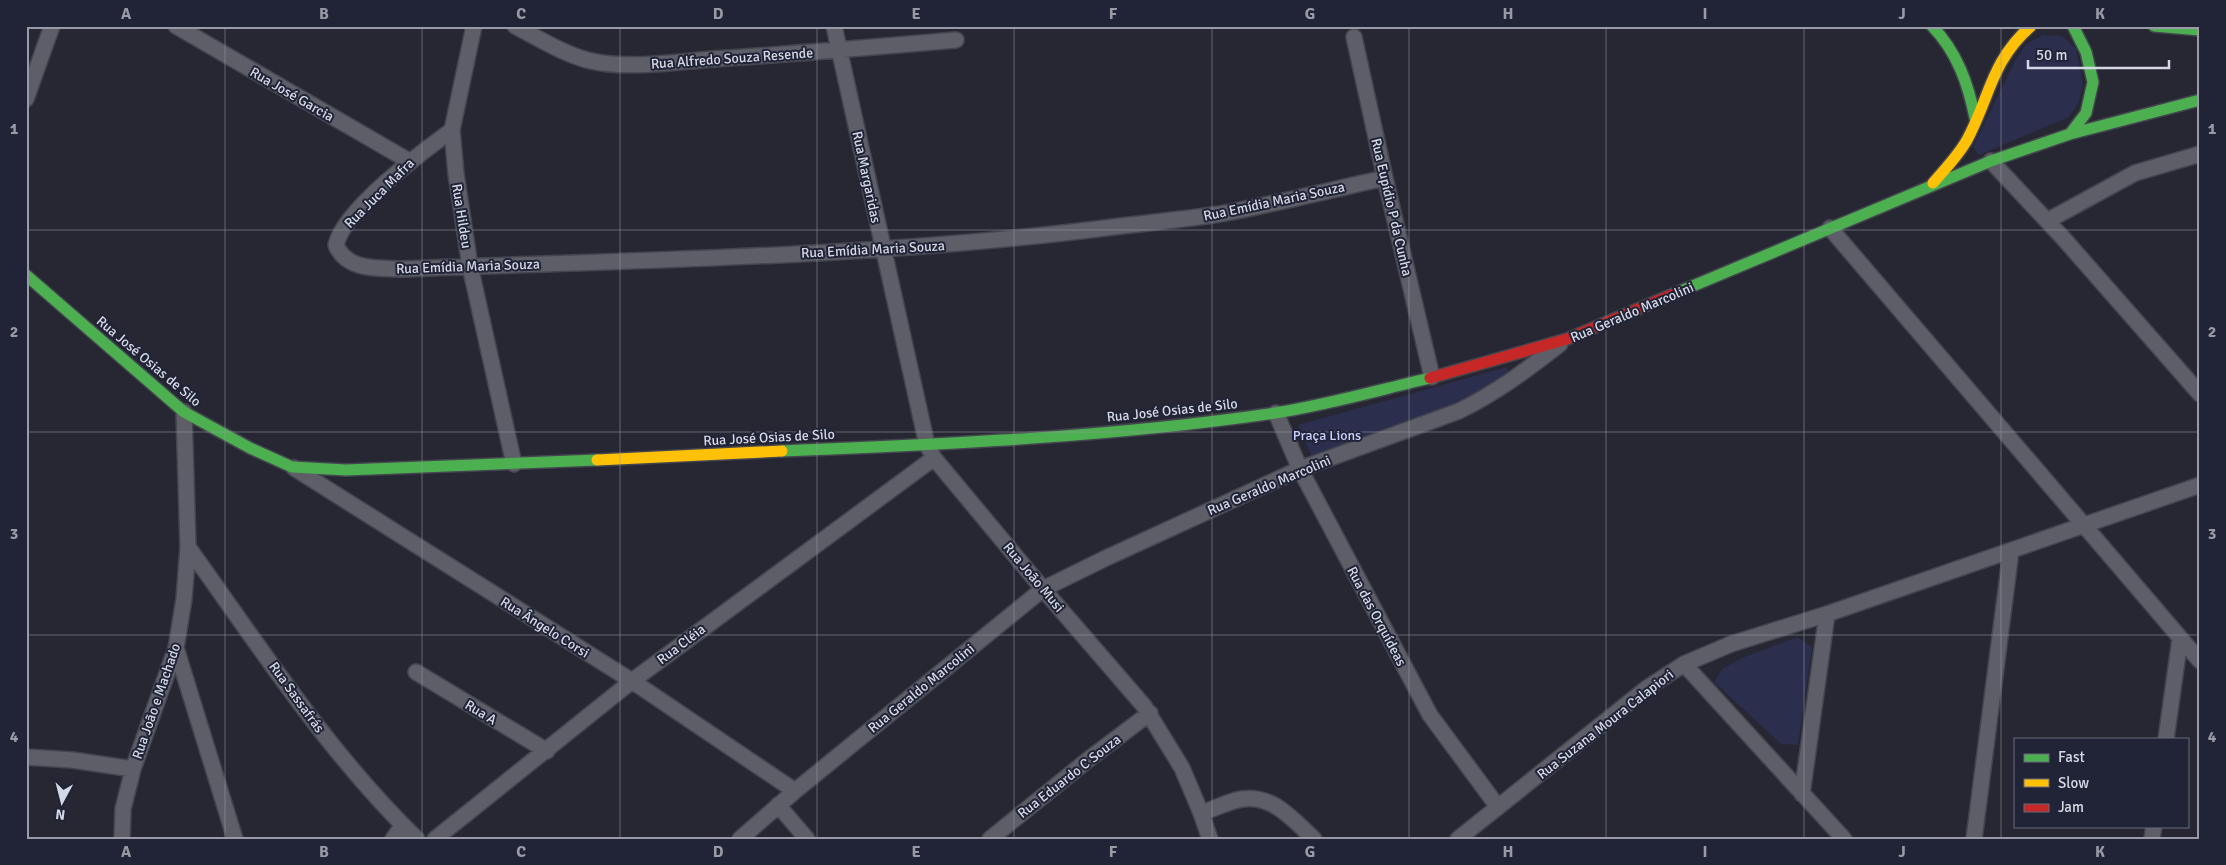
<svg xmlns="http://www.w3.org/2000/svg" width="2226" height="865" font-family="Signika,sans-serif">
<rect width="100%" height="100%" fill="#262732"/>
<!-- green -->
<path fill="#2b2e4c" d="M2043,35l19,1 14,13 7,35 -4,18 -10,15 -90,38 -6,-8 42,-86 11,-17z
M1507,367l3,9 -43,25 -154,58 -15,-34z
M1797,637l15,10 -14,98 -17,-1 -67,-62 8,-13 20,-11z"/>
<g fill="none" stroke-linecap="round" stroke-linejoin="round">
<!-- street casing -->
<g stroke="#43454e" stroke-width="18">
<path id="street" d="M176,26l233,135
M474,26l-22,104 4,44 14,92 44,198
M515,26c23,12 47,27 72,34 38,10 87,2 126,-1 81,-5 162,-12 243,-19
M834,26l93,419 7,13 109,131 101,117 38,62 19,45 9,26
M1354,37l31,141 47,199
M26,99l26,-73
M452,130c-30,22 -108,79 -116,115 10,26 43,23 66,24 240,-9 481,-12 719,-43 33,-4 66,-7 99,-12 55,-10 110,-24 165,-36
M1991,161l73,78 136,155
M2047,221l88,-48 65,-19
M1830,228l370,433
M1276,413l24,56 130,246 68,92
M294,468l338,213 163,110
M188,547c72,100 140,206 229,292
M176,648l59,191
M1684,664l160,175
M416,672l131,79
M2166,739l14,-100
M26,757l46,3 61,9
M1802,794l25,-180
M778,805l29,34
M1201,813c13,-4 28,-12 41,-14 31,-5 51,21 72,40
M122,839l1,-30 10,-40 43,-121 8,-49 4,-52 -4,-135
M393,839l10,-14
M435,839l197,-158 302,-223
M740,839l55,-48 248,-202 63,-31 194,-89 159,-58c37,-18 69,-42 101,-67
M990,839l99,-80 61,-46
M1458,839l189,-151 37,-24 47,-20 96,-30 373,-129
M1974,839l37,-288
M2152,839l2,-13"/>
</g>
<!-- fast casing -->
<g stroke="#43454e" stroke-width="14">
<path id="fast" d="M1932,26c25,26 36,57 43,92
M2154,26l46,4
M2070,134l130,-34
M26,275l158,137 66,36 42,19 54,3 251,-10
M1676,293l315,-132 79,-27 16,-21 7,-31 -7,-30 -13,-26
M782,451c165,-7 330,-14 493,-38 52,-8 104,-23 155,-35"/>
</g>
<!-- slow casing -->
<g stroke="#43454e" stroke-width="14">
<path id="slow" d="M1933,183c12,-14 25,-27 34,-43 23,-43 24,-79 64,-114
M597,460l185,-9"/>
</g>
<!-- jam casing -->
<g stroke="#43454e" stroke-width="14">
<path id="jam" d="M1430,378l137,-39 109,-46"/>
</g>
<!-- street -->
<use href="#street" stroke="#5d5e68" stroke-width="15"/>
<!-- fast -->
<use href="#fast" stroke="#4caf50" stroke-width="11"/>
<!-- slow -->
<use href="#slow" stroke="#ffc107" stroke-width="11"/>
<!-- jam -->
<use href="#jam" stroke="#c62828" stroke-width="11"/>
</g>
<!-- grid -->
<path fill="none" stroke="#989aa6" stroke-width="1" stroke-opacity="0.55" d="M225,26v813M422,26v813M620,26v813M817,26v813M1014,26v813M1212,26v813M1409,26v813M1606,26v813M1804,26v813M2001,26v813M26,230h2174M26,432h2174M26,635h2174"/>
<g text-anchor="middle" stroke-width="4" stroke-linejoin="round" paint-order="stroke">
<!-- street labels -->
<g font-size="14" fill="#d5d8e5" stroke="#212337">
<text transform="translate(732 58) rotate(-4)" y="5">Rua Alfredo Souza Resende</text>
<text transform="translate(292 94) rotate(30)" y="5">Rua José Garcia</text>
<text transform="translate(867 177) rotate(78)" y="5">Rua Margaridas</text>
<text transform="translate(379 193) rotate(-45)" y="5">Rua Juca Mafra</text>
<text transform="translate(1274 201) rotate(-12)" y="5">Rua Emídia Maria Souza</text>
<text transform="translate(1392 207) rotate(77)" y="5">Rua Eupídio P da Cunha</text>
<text transform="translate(462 216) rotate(81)" y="5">Rua Hildeu</text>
<text transform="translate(873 249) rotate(-3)" y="5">Rua Emídia Maria Souza</text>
<text transform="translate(468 266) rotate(-2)" y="5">Rua Emídia Maria Souza</text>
<text transform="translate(1632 312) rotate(-23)" y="5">Rua Geraldo Marcolini</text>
<text transform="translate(149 361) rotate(40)" y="5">Rua José Osias de Silo</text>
<text transform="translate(1172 410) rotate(-6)" y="5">Rua José Osias de Silo</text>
<text transform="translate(769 437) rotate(-3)" y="5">Rua José Osias de Silo</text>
<text transform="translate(1269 485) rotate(-23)" y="5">Rua Geraldo Marcolini</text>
<text transform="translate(1034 577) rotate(50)" y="5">Rua João Musi</text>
<text transform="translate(1377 616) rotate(62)" y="5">Rua das Orquídeas</text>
<text transform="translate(545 627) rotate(32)" y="5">Rua Ângelo Corsi</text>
<text transform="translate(681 644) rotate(-37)" y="5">Rua Cléia</text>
<text transform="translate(921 688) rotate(-39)" y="5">Rua Geraldo Marcolini</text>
<text transform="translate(297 697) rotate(54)" y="5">Rua Sassafrás</text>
<text transform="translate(156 701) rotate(-71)" y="5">Rua João e Machado</text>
<text transform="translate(481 712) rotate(31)" y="5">Rua A</text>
<text transform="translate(1605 724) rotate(-38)" y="5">Rua Suzana Moura Calapiori</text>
<text transform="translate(1069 776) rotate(-38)" y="5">Rua Eduardo C Souza</text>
</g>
<!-- park labels -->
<g font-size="14" fill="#cad0fd" stroke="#212337">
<text x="1327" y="440">Praça Lions</text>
</g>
</g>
<!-- border -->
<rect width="2226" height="865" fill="none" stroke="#212337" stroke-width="55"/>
<!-- legend -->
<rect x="2014" y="738" width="175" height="90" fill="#212337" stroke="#696b7d"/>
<rect x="2024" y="754" width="25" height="8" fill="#4caf50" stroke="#696b7d"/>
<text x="2058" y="762" font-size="15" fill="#d5d8e5">Fast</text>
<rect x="2024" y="779" width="25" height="8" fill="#ffc107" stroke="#696b7d"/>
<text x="2058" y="788" font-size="15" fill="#d5d8e5">Slow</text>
<rect x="2024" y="804" width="25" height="8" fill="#c62828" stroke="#696b7d"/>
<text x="2058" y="812" font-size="15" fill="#d5d8e5">Jam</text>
<!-- north arrow -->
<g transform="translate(62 802) rotate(187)" stroke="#212337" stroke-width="4" paint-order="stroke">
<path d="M0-4L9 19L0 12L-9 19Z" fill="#d5d8e5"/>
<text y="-8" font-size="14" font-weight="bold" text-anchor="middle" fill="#d5d8e5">N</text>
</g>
<!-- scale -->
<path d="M2028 60v8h141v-8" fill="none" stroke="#d5d8e5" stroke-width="2.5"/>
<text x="2036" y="60" font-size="15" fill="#d5d8e5" stroke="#212337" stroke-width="4" paint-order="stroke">50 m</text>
<rect x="28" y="28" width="2170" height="810" fill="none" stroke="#989aa6" stroke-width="2"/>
<g font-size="16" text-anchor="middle" font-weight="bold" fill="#989aa6">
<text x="126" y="19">A</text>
<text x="324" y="19">B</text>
<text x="521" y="19">C</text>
<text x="718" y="19">D</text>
<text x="916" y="19">E</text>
<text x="1113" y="19">F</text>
<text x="1310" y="19">G</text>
<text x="1508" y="19">H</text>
<text x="1705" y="19">I</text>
<text x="1902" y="19">J</text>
<text x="2100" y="19">K</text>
<text x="14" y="134">1</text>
<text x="2212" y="134">1</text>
<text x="14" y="337">2</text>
<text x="2212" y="337">2</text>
<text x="14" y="539">3</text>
<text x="2212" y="539">3</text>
<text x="14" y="742">4</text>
<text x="2212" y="742">4</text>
<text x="126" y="857">A</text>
<text x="324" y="857">B</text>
<text x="521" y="857">C</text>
<text x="718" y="857">D</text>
<text x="916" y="857">E</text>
<text x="1113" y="857">F</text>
<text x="1310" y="857">G</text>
<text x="1508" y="857">H</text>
<text x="1705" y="857">I</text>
<text x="1902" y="857">J</text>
<text x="2100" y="857">K</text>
</g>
</svg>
